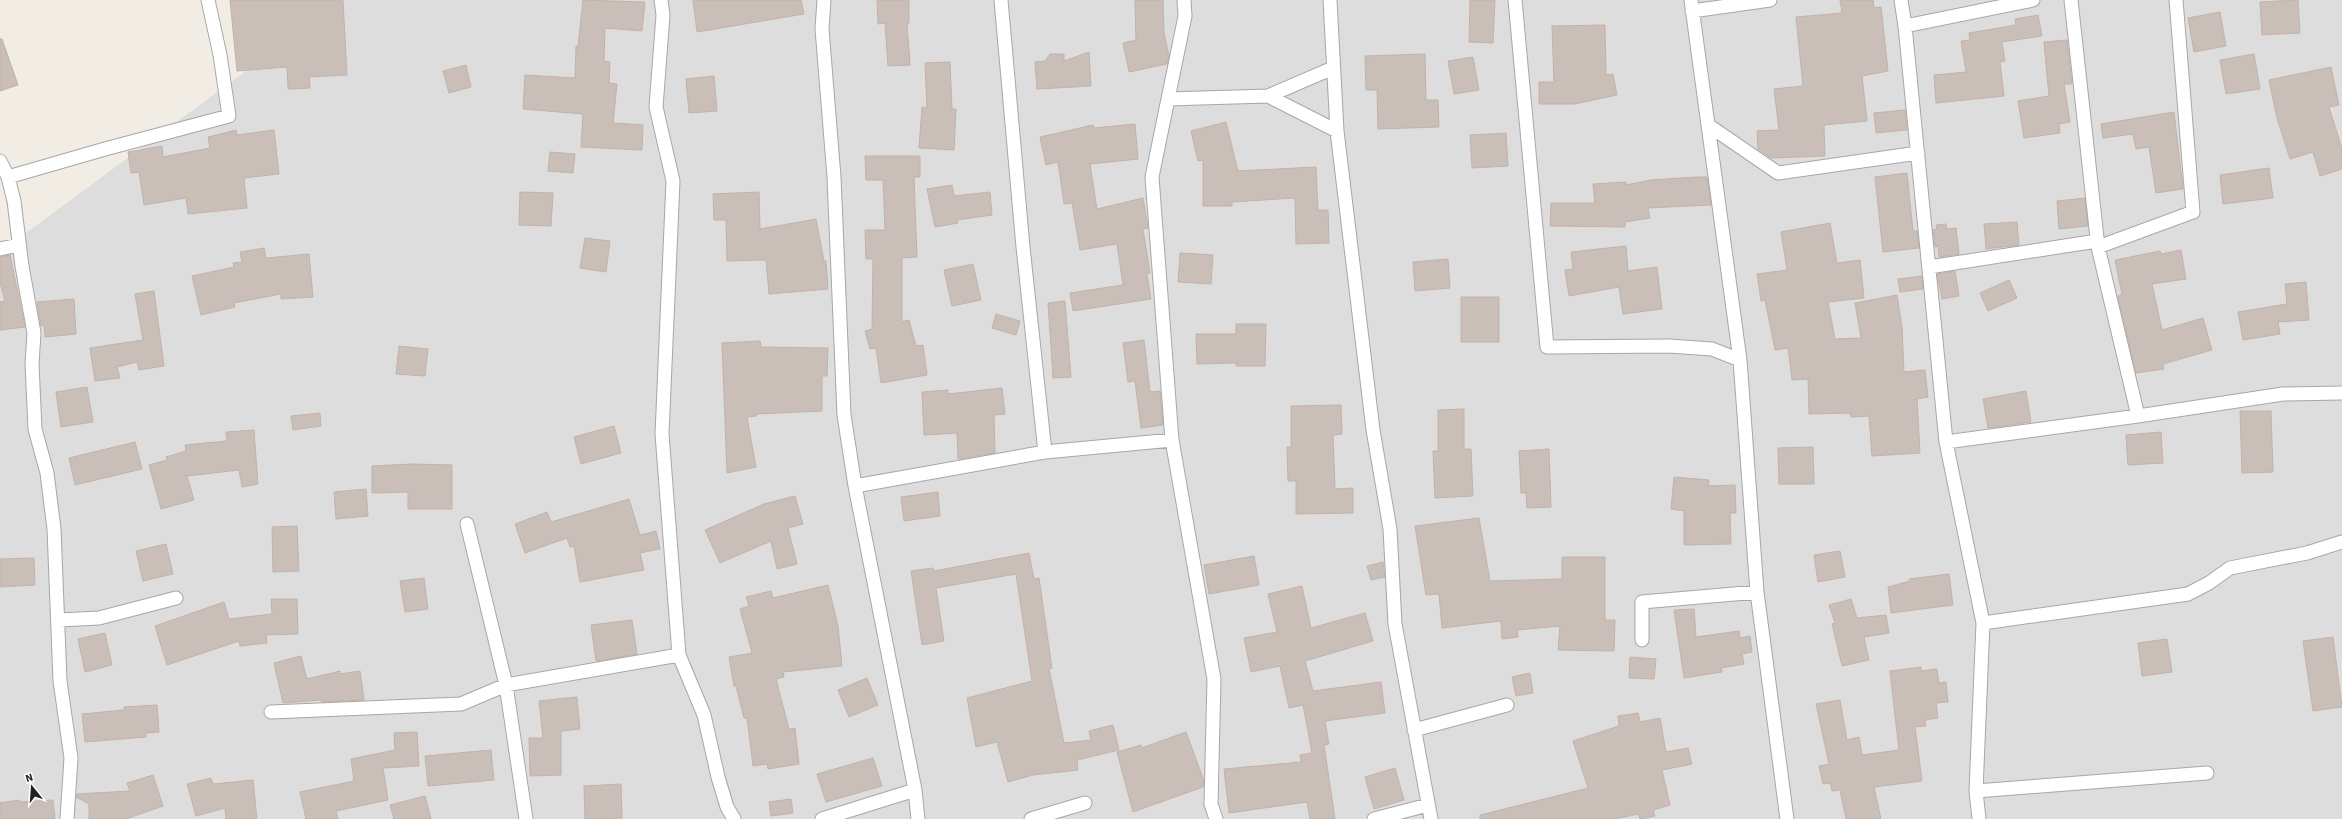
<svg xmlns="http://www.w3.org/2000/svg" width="2342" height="819" font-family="'Source Sans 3',sans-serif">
<rect width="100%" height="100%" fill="#f1ede5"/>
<!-- residential -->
<path fill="#dedddd" d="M319,0h2023v819h-2342v-567l277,-204z"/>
<!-- building -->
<path fill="#cabeb8" stroke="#c4b2a6" d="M230,0h113l4,75 -38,2 1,11 -22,1 -1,-22 -50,4z
M583,0l62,2 -3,29 -37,-3 -1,33 6,1 -1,21 8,1 -4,39 30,2 -1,25 -61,-3 2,-33 -60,-5 2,-34 50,3 1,-32 2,1z
M693,0h108l3,14 -107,18z
M877,0h32v23h-2l3,42 -22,1 -3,-43 -7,1z
M1135,0h28l1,33 5,23 -2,8 -38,8 -6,-29 13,-3z
M1470,0h25l-2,43 -24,-1z
M1840,0h33l1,8 7,-1 7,64 -26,5 5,45 -43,4 1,31 -54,2 -13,-9 -1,-18 22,-1 -5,-41 29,-3 -7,-69 46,-4z
M2298,0l2,33 -38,2 -2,-33z
M2220,12l6,34 -32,6 -6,-34z
M2038,15l4,21 -40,6 3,19 -5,1 4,34 -68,7 -2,-28 32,-3 -5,-31 9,-1 -1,-7 47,-8 -1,-6z
M1605,25l1,50 7,-1 4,21 -42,9h-36v-22h15l-2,-56z
M0,39h2l16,46 -18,6z
M2067,40l5,44h-8l6,38 -11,2 1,9 -36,5 -6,-37 31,-5 -5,-54z
M1089,52l2,34 -54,3 -2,-27 10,-1 5,-7h14v7z
M1425,54l1,46h12l1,27 -61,2 -1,-39h-11l-1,-34z
M2254,54l6,35 -34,5 -6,-34z
M1473,57l6,33 -25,4 -6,-33z
M950,62l2,47h4l-2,41 -35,-2 3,-41 5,1 -2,-45z
M466,65l5,22 -22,6 -6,-22z
M2331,67l8,38 -10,2 13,42v20l-22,7 -7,-24 -23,7 -13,-41 -8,-38z
M714,76l3,35 -28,2 -3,-34z
M1905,110l2,20 -31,3 -2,-20z
M2174,112l9,77 -27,4 -7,-46 -13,2 -3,-15 -30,4 -2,-14z
M1226,122l12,49 78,-4 2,43h10l1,33 -33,1 -1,-46 -63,4v4h-29v-46l-5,1 -7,-30z
M1135,124l3,35 -48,5 7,45 46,-11 5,30 -5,1 7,44 -3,1 4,25 -78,12 -3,-18 53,-8 -6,-41 -37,6 -8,-47 -8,1 -6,-42 -12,3 -6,-28 53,-12 1,3z
M236,130l1,5 37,-5 5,44 -35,4 3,30 -59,6 -2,-16 -42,7 -5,-33 -8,1 -3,-21 34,-6 1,11 47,-9 -2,-11z
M1506,133l2,33 -36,2 -2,-33z
M550,152l25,2 -2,19 -25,-2z
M865,156h55v21h-6l3,80 -15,1v64l7,-2 7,26 7,-1 4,30 -46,8 -5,-35 -6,1 -5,-18 7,-2 1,-70h-7l-1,-29h20l-2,-50h-17z
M2269,168l4,30 -50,6 -3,-29z
M1907,173l6,58h4l2,17 -36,4 -8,-75z
M1696,177h11l4,28 -63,3 2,10 -25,4v5l-75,-1 1,-23h44l-2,-19 33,-2v3l25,-5z
M952,185l2,11 36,-4 2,23 -35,5 1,3 -23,4 -8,-38z
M520,192l33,1 -2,33 -32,-1z
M759,192l1,37 56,-10 8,42h2l2,28 -59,5 -3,-34 -39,1 -1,-41h-12l-1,-26z
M2085,198l3,28 -29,3 -2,-28z
M2017,222l2,23 -33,4 -2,-25z
M1830,223l7,40 23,-3 4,38 -36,4 7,37 26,-1 -6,-35 42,-8 5,32 2,45 21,-2 3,27 -11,2 3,54 -48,3 -3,-40 -18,1 -1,-4 -41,1 -1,-35 -16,1 -4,-32 -13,2 -10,-50 -4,1 -4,-27 30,-4 -6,-38z
M1946,224l1,5 9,-1 3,26 -20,3 -1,-11 -3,1 -2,-17 4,-1 -1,-4z
M585,238l25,3 -4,31 -26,-4z
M1626,246l2,25 29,-4 5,42 -39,5 -4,-27 -50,9 -4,-26 8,-1 -2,-17z
M264,248l2,10 43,-4 4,43 -32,2v-5l-47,9 1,4 -34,8 -9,-39 42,-9 -1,-4 9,-1 -2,-10z
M2181,250l5,29 -34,5 10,46 41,-12 9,32 -49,14 1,5 -28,4 -18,-77 4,-1 -7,-35 45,-9 1,3z
M1180,253l33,2 -2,29 -33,-2z
M10,255l15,72 -25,3v-28l5,-1 -5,-18v-26z
M1448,259l2,29 -35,3 -2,-29z
M973,264l8,36 -29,6 -8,-36z
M1955,271l4,25 -17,3 -5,-25z
M1922,276l1,13 -23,3 -2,-13z
M2009,280l8,18 -29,13 -8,-18z
M2306,282l3,38 -31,2 2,12 -37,6 -5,-28 49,-8 -2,-20z
M154,291l10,75 -25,4 -2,-8 -20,5 3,11 -25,3 -5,-33 53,-8 -8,-46z
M1461,297h38v45h-38z
M74,299l2,35 -31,3 -1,-12 -3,1 -4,-24z
M1065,301l6,76 -18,1 -5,-75z
M996,314l24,7 -4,14 -24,-7z
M1236,324h30l-1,42h-29v-3l-39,1 -1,-30h40z
M1144,340l6,52 10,-1 3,34 -22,3 -6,-47 -7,1 -5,-39z
M760,341l1,6 67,1 -1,28h-5v35l-66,3v2l-9,1 9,50 -29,6 -5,-130z
M399,346l29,3 -3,27 -29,-2z
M87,387l6,35 -32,5 -5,-35z
M1002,388l3,26 -11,1 1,38 -37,6 -1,-26 -33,2 -2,-43 26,-2v4z
M2026,391l5,31 -43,6 -5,-29z
M1341,405l1,29 -9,1 2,54 18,-1v25l-57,1v-33h-8l-1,-34h4v-41z
M1464,409v40h7l2,47 -38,2 -2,-47h5v-41z
M2240,411h31l2,61 -31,1z
M320,413l1,13 -28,4 -2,-14z
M614,426l7,27 -40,11 -7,-27z
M254,430l4,54 -16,3 -3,-17 -52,6 7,24 -33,9 -12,-44 18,-5 -1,-3 20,-6 -1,-6 42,-4 -1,-9z
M2161,432l2,31 -35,2 -2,-30z
M135,442l7,27 -67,16 -6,-27z
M1813,447l1,37h-35l-1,-36z
M1549,449l2,58 -24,1 -1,-15h-5l-2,-42z
M412,464l40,1v44h-44v-17l-36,1v-27z
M1674,477l35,3 -1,6 27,-1 1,28h-6l1,31 -47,1v-34l-13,-2z
M366,489l2,27 -32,3 -2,-27z
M938,492l2,24 -36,5 -3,-24z
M795,496l8,28 -15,4 9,36 -20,5 -6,-28 -51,22 -15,-33 59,-26z
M629,499l11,36 16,-4 4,18 -20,4 4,17 -64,12 -6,-36 -4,1 -3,-9 -42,15 -10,-29 32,-12 4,10z
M1479,518l11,63 72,-2v-22h43v63h10l-1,31 -56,-1 2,-24 -43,4 1,7 -16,2 -1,-18 -59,7 -3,-34 -13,1 -11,-69z
M297,526l2,45 -26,1 -1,-45z
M166,544l7,30 -30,7 -7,-30z
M1840,551l5,26 -27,5 -4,-27z
M1029,553l5,26 5,-1 13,90 -3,1 15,74 27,-3 -2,-9 24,-6 6,25 -42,10 1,10 -45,5 -25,7 -11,-40 -21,5 -9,-49 65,-17 -16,-107 -80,14 8,53 -22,4 -11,-74 22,-3 1,3z
M1254,556l5,29 -50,9 -5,-29z
M34,558l1,27 -35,2v-28z
M1383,562l2,15 -14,3 -4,-14z
M1949,574l4,31 -62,8 -3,-26 22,-6 -1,-2z
M424,578l4,31 -23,3 -5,-31z
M828,585l10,41 4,40 -59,6 1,5 -8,2 13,50 6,-1 4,36 -31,5 -1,-5 -14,2 -6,-48h-3l-8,-32h-2l-5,-29 23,-4 -12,-44 9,-3 -3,-9 25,-6 2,7z
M1302,586l9,42 54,-15 8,28 -68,20 8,30 68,-9 4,31 -60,8 4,23 -5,1 11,74h-25l-3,-17 -78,11 -5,-44 77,-7 -1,-7 12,-2 -9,-48 -14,3 -9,-42 -29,6 -7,-34 33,-6 -9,-38z
M271,599h26l1,35 -32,1 1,8 -27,3 -1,-5 -72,24 -12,-39 69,-24 5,17 43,-5z
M1851,599l6,19 29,-3 3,18 -25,4 5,23 -27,6 -10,-42 3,-1 -6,-18z
M1694,609l2,28 43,-6 1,7 10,-2 2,16 -10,2 2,10 -23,4 1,4 -38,6 -10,-68z
M632,620l5,34 -41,7 -5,-36z
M105,633l7,32 -27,7 -7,-33z
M2333,637l9,70 -29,4 -10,-70z
M2167,639l5,33 -30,4 -4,-33z
M301,656l6,23 33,-8v3l20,-3 4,29 -42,2 -1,-2 -38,3 -9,-40z
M1630,657l26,2 -2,20 -25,-1z
M1921,667v4l16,-2 2,14 7,-1 2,20 -12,1 2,15 -13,2 1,6 -11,1 7,54 -48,6 7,32h-35l-6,-29 -8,1 -2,-8 -7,1 -4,-18 10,-2 -13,-60 24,-4 7,40 12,-3 3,18 37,-5 -9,-79z
M1530,673l3,20 -17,3 -4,-19z
M867,678l11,27 -29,12 -11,-27z
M577,697l3,32 -19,2v44l-31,1 -1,-38h14l-4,-37z
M157,705l2,27 -13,1v4l-61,5 -3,-28 42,-4v-3z
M1638,713l2,9 20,-4 6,34 22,-4 4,16 -30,6 8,35 -17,5 2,6 -15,3 -1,-5 -25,5h-134v-4l108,-27 -15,-47 46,-15 -1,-10z
M417,732l2,34 -36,2 5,32 -52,11 2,8h-32l-6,-27 54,-11 -3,-22 44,-9 -1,-17z
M1186,732l18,49 -1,6 -70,25 -16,-60 24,-7 1,3z
M491,750l3,30 -66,6 -3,-30z
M873,758l9,28 -56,16 -9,-28z
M1395,768l9,32 -30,9 -9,-32z
M153,775l10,31 -37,13h-37v-15l-13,-7 1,-3 53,-3 -3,-8z
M211,778l2,6 40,-4 4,39h-31l-1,-11 -29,8 -9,-32z
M621,784l1,34 -37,1 -1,-33z
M425,796l6,23h-37l-4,-14z
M791,799l2,14 -22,3 -2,-14z
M19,800l1,2 33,-2 2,19h-55v-16z"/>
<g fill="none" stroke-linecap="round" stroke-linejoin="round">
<!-- street casing -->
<g stroke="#a7a7a7" stroke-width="15">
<path id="street" d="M661,0l2,15 -7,92 17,74 -11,253 17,221 25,60 14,62 9,30 7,12
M824,0l-2,29 12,148 10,238 11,71 60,304 3,29
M1184,0l1,16 -33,161 20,263 42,239 -3,125 5,15
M1330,0l7,131 36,299 17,99 5,95 36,195
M1515,0l32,347 122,-1 43,3 28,11
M1691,0l49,360 17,232 30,227
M1901,0l4,26 41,416 37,181 -7,168 3,28
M2071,0l27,247 40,169
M1692,11l78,-11
M1905,26l128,-26
M1268,96l65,-28
M1168,99l100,-3 69,35
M1708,125l70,48 140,-20
M0,161l8,16 6,24 8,65 12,67 -2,31 3,65 12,44 7,56 6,152 11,77 -4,61
M8,177l97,-28 124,-33 -9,-61 -12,-55
M2098,247l95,-35 -17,-212
M0,249l19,-4
M1929,267l168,-26
M1946,442l192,-26 145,-22 59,-1
M1045,452l127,-12
M855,486l190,-34 -22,-205 -22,-247
M467,524l39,161 20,134
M59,620l40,-2 77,-20
M1983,623l205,-29 21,-11 21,-15 77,-15 35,-11
M1642,640v-38l115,-10
M271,712l190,-8 45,-19 173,-30
M1414,730l93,-25
M1976,791l231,-18
M822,819l93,-29
M1031,819l54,-16
M1374,819l54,-14"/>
</g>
<!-- street -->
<use href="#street" stroke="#fff" stroke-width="13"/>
</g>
<!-- north arrow -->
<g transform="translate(32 787) rotate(343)" stroke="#ffffff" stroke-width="3" paint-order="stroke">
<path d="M0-3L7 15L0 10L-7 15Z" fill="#202020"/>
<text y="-6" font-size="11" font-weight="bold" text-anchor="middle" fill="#202020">N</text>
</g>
</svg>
